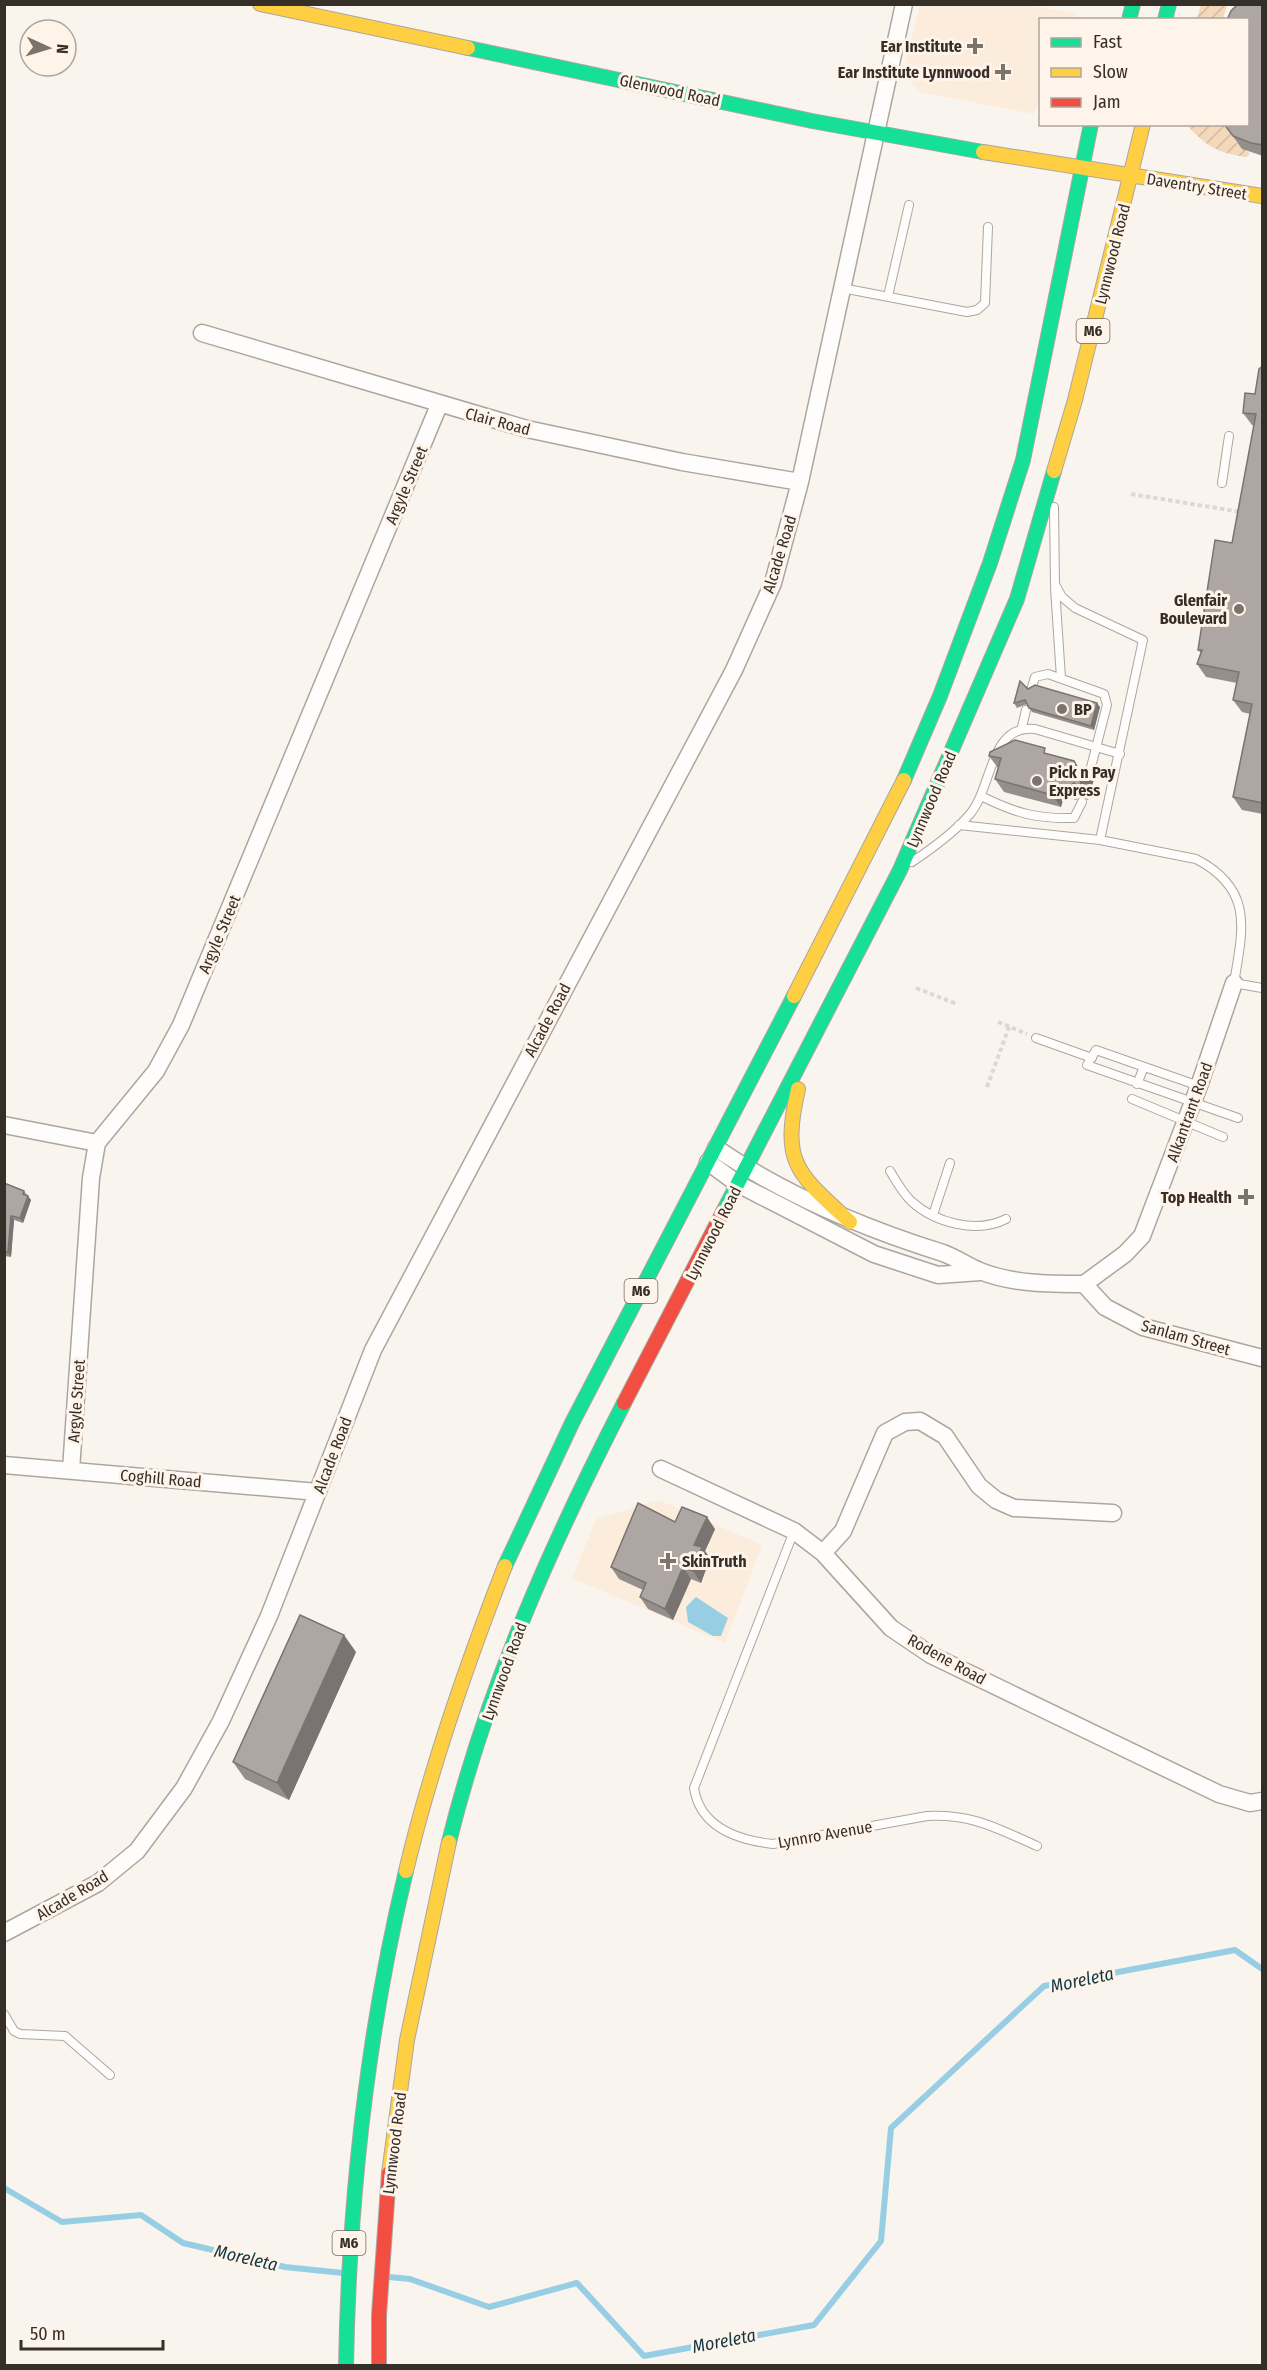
<svg xmlns="http://www.w3.org/2000/svg" width="1267" height="2370" font-family="'Fira Sans Condensed',sans-serif">
<defs>
<pattern id="garden-furrows" width="10" height="10" patternUnits="userSpaceOnUse" patternTransform="scale(1.5)"><rect width="10" height="10" fill="#f3d8ba"/><path d="M-1 1l2-2M0 10L10 0M9 11l2-2" fill="none" stroke="#d1baa0"/></pattern>
</defs>
<rect width="100%" height="100%" fill="#faf4ee"/>
<!-- built -->
<path fill="#fcecdc" d="M920,5h106l50,9 -2,5 -34,1v78l-6,16 -114,-22 -17,-19z
M659,1500l103,45 -37,98 -153,-65 24,-59z"/>
<!-- garden -->
<path fill="url(#garden-furrows)" d="M1201,4l26,1 -4,14h-26z
M1187,125h42l7,17 14,12 -4,3c-29,-4 -40,-11 -59,-32z"/>
<!-- water -->
<path fill="#98cee4" d="M696,1597l32,21 -7,18h-8l-25,-14 -2,-15z"/>
<g fill="none" stroke-linecap="round" stroke-linejoin="round">
<!-- stream -->
<path stroke="#98cee4" stroke-width="6" d="M4,2188l58,34 79,-7 42,28 102,24 58,6
M389,2277l21,2 79,28 88,-24 67,73 170,-31 67,-84 10,-113 153,-142 191,-36 27,19"/>
<!-- lane casing -->
<g stroke="#aca6a0" stroke-width="10">
<path id="lane" d="M842,288l125,24 10,-2 8,-7 3,-76
M888,296l21,-91
M1222,483l7,-47
M1054,507l1,77 7,13 13,11 68,32 -43,200
M1055,588l6,90
M1032,687l3,-10 13,-3 56,20 3,11 -18,70
M1022,727l4,-17
M981,796c34,17 55,23 93,22l8,-16
M959,825l141,15 96,19c58,30 47,70 38,124l28,5
M912,862c21,-14 42,-29 58,-48 23,-27 19,-90 65,-85l85,25
M1036,1038l56,20
M1137,1084l7,-17
M1199,1086l-103,-36 -9,15 151,53
M1132,1099l91,38
M890,1171c6,10 12,21 21,30 24,22 66,33 95,18
M933,1215l17,-52
M794,1531l-100,257c6,39 43,52 79,56l154,-28c46,-2 69,12 110,30
M4,2014l10,17 6,3 45,2 45,39"/>
</g>
<!-- street casing -->
<g stroke="#aca6a0" stroke-width="19">
<path id="street" d="M202,333l325,96 155,33 118,20
M4,1125l93,18
M716,1148c70,48 147,80 227,105 14,5 24,13 37,18 32,13 70,13 104,13l21,23 38,20 119,31
M708,1162l30,22 136,70 64,21 42,-3
M1084,1284l41,-30 17,-18 57,-150 35,-103
M4,1465l314,27
M661,1469l133,62 29,22 68,75 40,27 288,139 31,9 12,-2
M71,1470l20,-292 6,-35 59,-72 25,-46 258,-620
M823,1553l20,-22 42,-98 20,-11 15,-1 25,15 34,50 17,14 18,8 99,5
M4,1933l94,-50 39,-32 47,-63 37,-67 48,-105 104,-266 361,-680 39,-87 27,-101 104,-478"/>
</g>
<!-- fast casing -->
<g stroke="#aca6a0" stroke-width="16">
<path id="fast" d="M1129,20l4,-16
M1165,20l4,-16
M468,48l344,73 171,31
M904,780l36,-84 50,-133 33,-103 68,-336
M723,1212l177,-342 117,-271 37,-128
M505,1566l67,-143 222,-427
M449,1842c38,-154 103,-299 175,-439
M346,2366c3,-167 21,-333 60,-495"/>
</g>
<!-- slow casing -->
<g stroke="#aca6a0" stroke-width="16">
<path id="slow" d="M260,4l208,44
M983,152l279,44
M1054,471l21,-71 68,-276
M794,996l110,-216
M798,1089c-17,75 -1,84 52,133
M406,1871c25,-105 60,-205 99,-305
M389,2173l18,-133 42,-198"/>
</g>
<!-- jam casing -->
<g stroke="#aca6a0" stroke-width="16">
<path id="jam" d="M624,1403l99,-191
M379,2366v-51l10,-142"/>
</g>
<!-- path -->
<path stroke="#dbd8d6" stroke-width="4" stroke-dasharray="4.5 3" stroke-linecap="butt" d="M1131,494l110,18
M916,988l41,16
M998,1022l29,12
M987,1087l22,-60"/>
<!-- lane -->
<use href="#lane" stroke="#fefdfc" stroke-width="8"/>
<!-- street -->
<use href="#street" stroke="#fefdfc" stroke-width="16"/>
<!-- fast -->
<use href="#fast" stroke="#16e098" stroke-width="14"/>
<!-- slow -->
<use href="#slow" stroke="#ffcf43" stroke-width="14"/>
<!-- jam -->
<use href="#jam" stroke="#f24e42" stroke-width="14"/>
</g>
<!-- wall -->
<path fill="#958f8b" d="M1263,4v152l-21,-7 -18,-25h24z
M1263,366v448l-21,-4 -9,-13 17,-83 -8,-2 -9,-12 4,-17 -31,-6 -9,-13 4,-11 -3,-3 34,-107 22,-117 -2,-1 -9,-12 12,-19z
M1028,689l72,18 -6,23 -62,-18 -5,-8 -10,4 -3,-5z
M1049,755l30,13 6,-1 9,12 -6,21 -6,-4 -6,4 -12,-4 -3,11 -57,-15 -9,-13 3,-11 -9,-12z
M4,1183l20,8 7,9 -8,23 -9,-3 -3,37 -7,-1z
M675,1522l40,7 -10,22 5,7 -9,25 -10,-4 -18,41 -25,-11 -8,-12 3,-7 -24,-11 -8,-12z
M356,1652l-67,148 -44,-21 -12,-17z"/>
<!-- shaded-wall -->
<path fill="#797471" d="M1097,703l3,4 -6,23 -3,-4z
M1074,761l9,13 2,-7 9,12 -6,21 -9,-12z
M1055,784l9,12 -3,11 -9,-12z
M28,1196l3,4 -8,23 -3,-5z
M11,1216l3,4 -3,37 -3,-5z
M707,1517l8,12 -10,22 5,7 -9,25 -8,-12 1,-26z
M683,1567l8,12 -18,41 -8,-11z
M344,1635l12,17 -67,148 -12,-17z"/>
<!-- building -->
<path fill="#ada6a2" stroke="#797471" stroke-width="1.5" d="M1238,4h25v141l-12,-2 -18,-7 -9,-12h24v-104h-21l4,-9z
M1263,366v437l-30,-6 19,-93 -19,-4 6,-28 -42,-8 5,-14h-4l17,-110 17,3 24,-129 -13,-1 2,-20 10,1 4,-25z
M1020,681l8,8 7,-4 62,18 -6,23 -62,-18 -4,-8 -11,3z
M1015,740l30,8 -1,5 30,8 4,8 7,-2 -6,21 -5,-5 -7,5 -12,-4 -3,11 -57,-16 6,-21 -12,-2 1,-4z
M4,1183l20,8 -1,3 5,2 -8,22 -9,-2 -3,36h-4z
M638,1503l37,19 7,-15 25,10 -13,28 8,2 -9,24 -10,-4 -18,42 -25,-12 6,-14 -35,-16z
M300,1615l44,20 -67,148 -44,-21z"/>
<!-- markers -->
<g fill="#7b746d" stroke="#fff4e9" stroke-width="2">
<path d="M972 37h6v6h6v6h-6v6h-6v-6h-6v-6h6z"/>
<path d="M1000 63h6v6h6v6h-6v6h-6v-6h-6v-6h6z"/>
<circle cx="1239" cy="609" r="6"/>
<circle cx="1062" cy="709" r="6"/>
<circle cx="1037" cy="781" r="6"/>
<path d="M1243 1188h6v6h6v6h-6v6h-6v-6h-6v-6h6z"/>
<path d="M665 1552h6v6h6v6h-6v6h-6v-6h-6v-6h6z"/>
</g>
<g text-anchor="middle" stroke-width="6" stroke-linejoin="round" paint-order="stroke">
<!-- shield labels -->
<g fill="#fff4e9" stroke="#726a62" stroke-width="1.5">
<rect x="1076.5" y="319" width="33" height="24" rx="4.5"/>
<rect x="624.5" y="1279" width="33" height="24" rx="4.5"/>
<rect x="332.5" y="2231" width="33" height="24" rx="4.5"/>
</g>
<g font-size="15" font-weight="bold" fill="#362f28">
<text x="1093" y="336">M6</text>
<text x="641" y="1296">M6</text>
<text x="349" y="2248">M6</text>
</g>
<!-- poi labels -->
<g font-size="16" font-weight="bold" fill="#362f28" stroke="#fff4e9" text-anchor="end">
<text x="962" y="52">Ear Institute</text>
<text x="990" y="78">Ear Institute Lynnwood</text>
<text x="1227" y="606">Glenfair<tspan x="1227" dy="18">Boulevard</tspan></text>
<text x="1074" y="715" text-anchor="start">BP</text>
<text x="1049" y="778" text-anchor="start">Pick n Pay<tspan x="1049" dy="18">Express</tspan></text>
<text x="1232" y="1203">Top Health</text>
<text x="682" y="1567" text-anchor="start">SkinTruth</text>
</g>
<!-- street labels -->
<g font-size="16" fill="#362f28" stroke="#fff4e9">
<text transform="translate(670 90) rotate(12)" y="6">Glenwood Road</text>
<text transform="translate(1197 186) rotate(9)" y="6">Daventry Street</text>
<text transform="translate(1112 254) rotate(-76)" y="6">Lynnwood Road</text>
<text transform="translate(498 421) rotate(15)" y="6">Clair Road</text>
<text transform="translate(406 485) rotate(-67)" y="6">Argyle Street</text>
<text transform="translate(779 554) rotate(-73)" y="6">Alcade Road</text>
<text transform="translate(931 799) rotate(-67)" y="6">Lynnwood Road</text>
<text transform="translate(219 934) rotate(-67)" y="6">Argyle Street</text>
<text transform="translate(547 1020) rotate(-62)" y="6">Alcade Road</text>
<text transform="translate(1189 1112) rotate(-70)" y="6">Alkantrant Road</text>
<text transform="translate(713 1233) rotate(-63)" y="6">Lynnwood Road</text>
<text transform="translate(1186 1337) rotate(16)" y="6">Sanlam Street</text>
<text transform="translate(76 1401) rotate(-86)" y="6">Argyle Street</text>
<text transform="translate(332 1455) rotate(-69)" y="6">Alcade Road</text>
<text transform="translate(161 1478) rotate(5)" y="6">Coghill Road</text>
<text transform="translate(947 1659) rotate(29)" y="6">Rodene Road</text>
<text transform="translate(504 1671) rotate(-70)" y="6">Lynnwood Road</text>
<text transform="translate(825 1834) rotate(-10)" y="6">Lynnro Avenue</text>
<text transform="translate(72 1895) rotate(-31)" y="6">Alcade Road</text>
<text transform="translate(394 2143) rotate(-83)" y="6">Lynnwood Road</text>
</g>
<!-- water labels -->
<g font-size="18" font-style="italic" fill="#133846" stroke="#fff4e9">
<text transform="translate(1082 1980) rotate(-12)" y="6">Moreleta</text>
<text transform="translate(246 2258) rotate(13)" y="6">Moreleta</text>
<text transform="translate(724 2341) rotate(-11)" y="6">Moreleta</text>
</g>
</g>
<!-- border -->
<rect width="1267" height="2370" fill="none" stroke="#362f28" stroke-width="12"/>
<!-- legend -->
<rect x="1039" y="18" width="210" height="108" fill="#fff4e9" stroke="#afa59c" stroke-width="1.5"/>
<rect x="1051" y="38" width="30" height="9" fill="#16e098" stroke="#afa59c" stroke-width="1.5"/>
<text x="1093" y="48" font-size="18" fill="#362f28">Fast</text>
<rect x="1051" y="68" width="30" height="9" fill="#ffcf43" stroke="#afa59c" stroke-width="1.5"/>
<text x="1093" y="78" font-size="18" fill="#362f28">Slow</text>
<rect x="1051" y="98" width="30" height="9" fill="#f24e42" stroke="#afa59c" stroke-width="1.5"/>
<text x="1093" y="108" font-size="18" fill="#362f28">Jam</text>
<!-- north arrow -->
<g transform="translate(48 48) rotate(94)"><circle r="28" fill="#fff4e9" stroke="#afa59c" stroke-width="1.5"/>
<path d="M0-4.5L10 22L0 15L-10 22Z" fill="#7b746d"/>
<text y="-9" font-size="16" font-weight="bold" text-anchor="middle" fill="#362f28">N</text>
</g>
<!-- scale -->
<path d="M21 2340v9h142v-9" fill="none" stroke="#362f28" stroke-width="3"/>
<text x="30" y="2340" font-size="18" fill="#362f28" stroke="#fff4e9" stroke-width="4.5" paint-order="stroke">50 m</text>
</svg>
